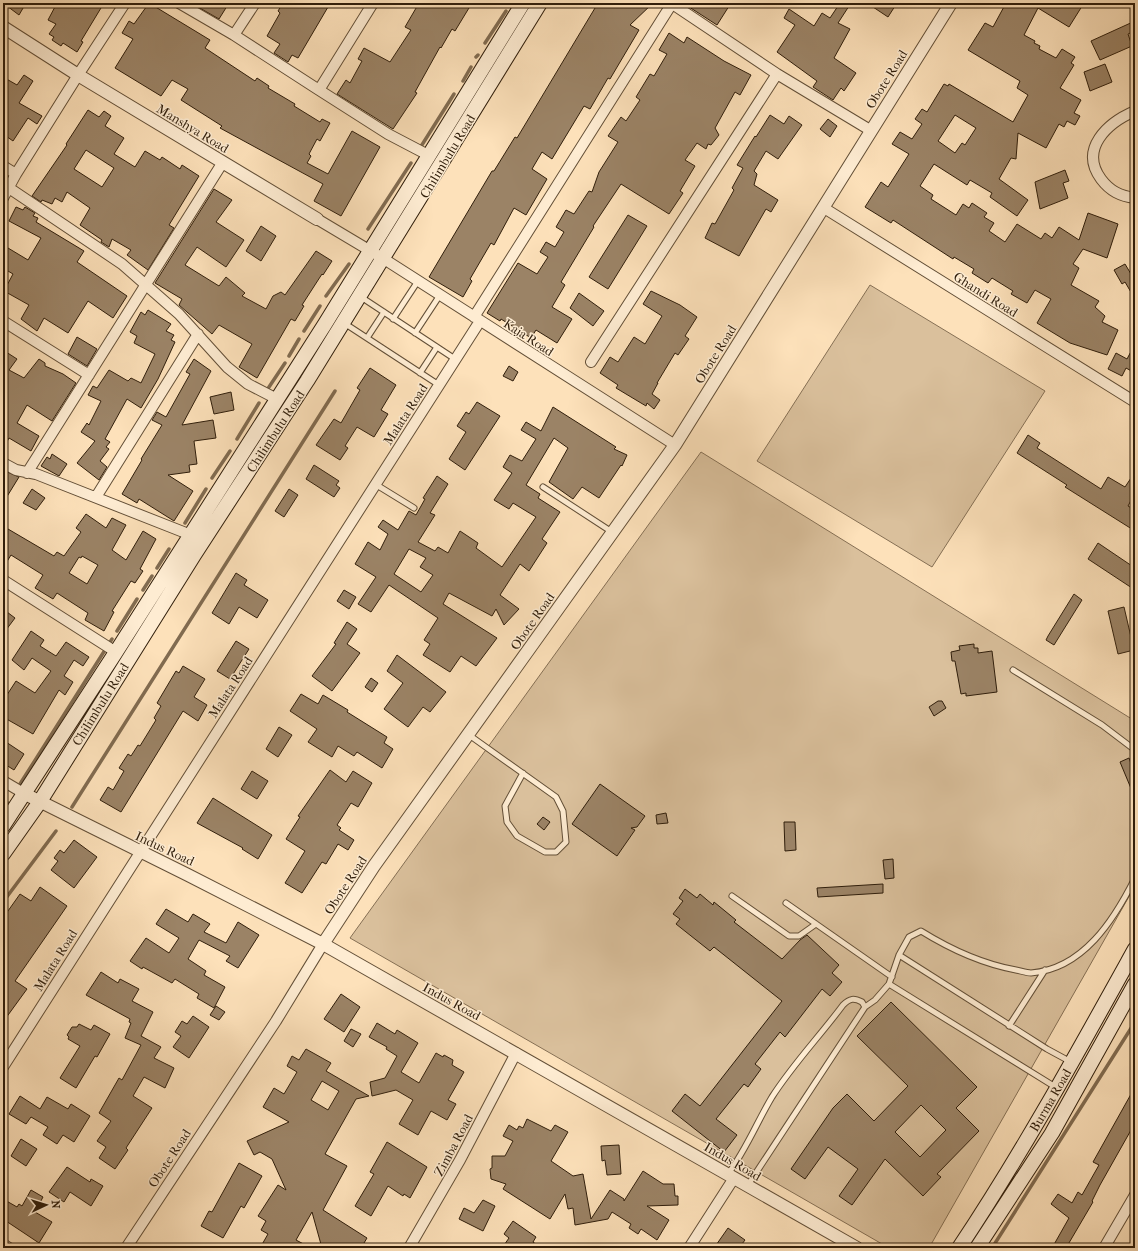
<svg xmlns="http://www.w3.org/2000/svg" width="1138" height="1251" font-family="'IM FELL French Canon',serif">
<rect width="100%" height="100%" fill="#fde1ba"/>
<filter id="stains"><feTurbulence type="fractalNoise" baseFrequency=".005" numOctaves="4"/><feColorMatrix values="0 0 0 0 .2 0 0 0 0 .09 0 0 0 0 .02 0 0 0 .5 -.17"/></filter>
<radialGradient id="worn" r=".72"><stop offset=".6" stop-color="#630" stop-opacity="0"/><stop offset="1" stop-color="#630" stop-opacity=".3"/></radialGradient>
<!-- green -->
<path fill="#dac09c" stroke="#856f54" d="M870,285l175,106 -113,176 -175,-106z
M701,452l434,269v165l-206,362h-40l-539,-310z"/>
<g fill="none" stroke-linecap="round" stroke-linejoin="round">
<!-- stream -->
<path stroke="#816b50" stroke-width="3.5" d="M485,43l21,-32
M476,57l2,-2
M463,81l8,-14
M420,148l34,-54
M368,229l43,-66
M326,296l23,-32
M304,331l16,-25
M289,356l10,-17
M267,390l18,-27
M237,439l22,-36
M212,478l18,-27
M185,523l21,-34
M157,568l12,-19
M143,590l9,-14
M117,631l20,-32
M20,784l92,-145
M3,807l5,-4
M72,807l263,-416
M3,902l53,-71
M992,1248l143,-226"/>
</g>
<!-- building -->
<path fill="#9b8366" stroke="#301e0b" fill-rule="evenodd" d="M3,3h23l-7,12z
M57,3h47l-23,38 2,1 -6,10 -14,-9 -2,3 -9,-6 2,-3 -5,-3 7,-10 -8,-4z
M149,3l61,37 -5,8 50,33 2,-3 12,8 -1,2 27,16 -1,2 26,16 2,-3 8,4 -10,18 -3,-2 -8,15 2,2 -4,7 21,11 24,-43 28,16 -39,69 -27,-15 9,-17 -103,-56 2,-2 -41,-26 7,-11 -16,-9 -11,16 -46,-28 18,-29 -11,-6 7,-12 5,3z
M201,3h28l-10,16 -21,-12z
M283,3h38l7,4 -30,51 -6,-3 -4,7 -14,-9 6,-9 -13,-8 13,-23 -2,-2z
M419,3h53l-17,28 -3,-2 -11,19 -1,-1 -25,45 2,1 -24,36 -56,-35 9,-14 4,3 12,-22 -4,-2 6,-11 26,14 21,-32 -6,-3z
M598,3h55l-23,22 9,5 -29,49 -2,-1 -18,31 -6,-3 -32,53 -10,-7 -10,17 15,10 -21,36 -12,-7 -20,37 -3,-2 -21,36 2,2 -9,16 -34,-20 63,-106h2l21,-34 2,1z
M683,3h48l-14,22z
M840,3h11l-13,20 12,6 -16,29 22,15 -12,18 -3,-3 -8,12 -20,-13 4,-6 -40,-29 18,-27 -11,-7 5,-9 25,17 8,-13 8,5z
M867,3h30l-9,14z
M1006,3h78l-15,24 -31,-19 -14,27 11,6 -1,2 6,3 -1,3 17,9 6,-9 13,8 -4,6 3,2 -14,23 21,12 -7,13 6,3 -5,9 -8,-4 -3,6 -5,-3 -13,24 -28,-15 -2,26 -5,-1 -12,21 29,21 -11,16 -27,-19 2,-4 -22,-13 -3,5 -33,-21 -14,22 13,9 -2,4 25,16 7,-11 6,4 3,-5 15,10 -3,4 10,6 -5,8 16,11 12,-18 24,15 4,-6 7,5 7,-11 20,13 9,-27 30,11 -11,34 -24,-9 -10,15 6,4 -8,17 28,16 -4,6 10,9 -3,6 16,8 -11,25 -37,-12 -33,-20 14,-24 -16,-9 -8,13 -16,-9 2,-3 -21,-13 -4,5 -16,-10 2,-4 -20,-12 -1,2 -60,-39 -2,3 -26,-16 16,-25 7,5 21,-33 -17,-10 8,-12 12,7 10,-15 -7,-5 7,-10 5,3 17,-28 4,2 1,-2 64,38 15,-27 -11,-7 3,-7 -52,-31 17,-27 8,4zM955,115l21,13 -11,17 -3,-2 -7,10 -17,-12z
M1135,21v10l-7,3 4,12 -32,14 -9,-19z
M669,33l15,10 3,-6 37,24 27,14 -11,20 -5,-3 -20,36 4,7 -8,10 -3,-1 -2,5 -9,-6 -12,17 10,6 -15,25 3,2 -14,21 -48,-30 -28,42 1,1 -33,55 4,3 -13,22 20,12 -15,24 -21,-13 -5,8 -30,-19 -1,2 -13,-8 31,-50 19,11 11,-17 -8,-5 6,-10 9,5 9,-15 -8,-5 10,-17 8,4 15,-23 3,1 7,-20 19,-30 -10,-6 13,-19 5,4 14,-21 -4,-3 14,-23 4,2 13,-22 -8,-4z
M1105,64l7,18 -22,9 -6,-19z
M24,75l9,6 -14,22 23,13 -5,8 -9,-6 -15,23 -10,-7v-57l14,8z
M88,110l11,7 5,-6 7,5 -6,10 19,12 -10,16 21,13 10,-16 15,9 2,-3 18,12 2,-4 17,11 -30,49 5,3 -26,42 -21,-15 4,-5 -19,-11 -3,8 -8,-5 1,-2 -22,-15 10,-17 -23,-16 -5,10 -7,-4 -3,6 -10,-4 -1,2 -9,-6 35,-51 -1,-1zM86,150l28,18 -12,19 -28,-18z
M770,115l14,9 5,-8 13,9 -24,34 -12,-8 -12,20 3,3 -3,11 24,15 -7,12 -5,-3 -27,47 -34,-18 7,-15 3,1 19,-34 -2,-2 11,-20 -6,-3 18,-29 1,1z
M828,119l9,7 -7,11 -10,-8z
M1065,170l4,11 -6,2 5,15 -28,11 -5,-27z
M214,189l18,11 -16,22 28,18 -18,27 -29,-20 -12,18 34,21 7,-9 19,16 -3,3 24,13 7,-13 8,-4 4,3 31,-44 16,10 -9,14 -1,-1 -20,31 2,1 -9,15 -4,-2 -34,59 -18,-11 13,-23 -33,-19 -7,9 -33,-29 3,-6 -27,-16z
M16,207l7,3 2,-3 10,6 -2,3 5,2 -2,4 48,29 -7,11 50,34 -14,22 -25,-17 -20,32 -24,-15 -7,13 -16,-12 8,-14 -25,-14 9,-17 -10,-6v-23l25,15 13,-22 -32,-17z
M628,215l19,11 -39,63 -19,-12z
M261,226l15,10 -15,25 -15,-10z
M1125,264l6,10 4,-2v27l-10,-17 -3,2 -8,-14z
M651,291l29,14 17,12 -12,19 4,3 -11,16 -3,-2 -18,30h1l-6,11 8,6 -6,9 -7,-6 -1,3 -30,-18 2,-3 -18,-12 10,-16 8,5 16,-25 11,7 17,-28 -19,-12z
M579,293l25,18 -11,15 -23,-18z
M148,310l23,14 -5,7 8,4 -3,5 4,2 -17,37 -17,29 -14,-9 -22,40 5,3 -4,5 3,2 -9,12 7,6 -8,13 -22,-17 18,-22 -14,-9 6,-9 2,2 12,-24 -13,-6 5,-9 4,2 12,-18 19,11 3,-3 10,5 14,-29 -21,-11 3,-7 -7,-4 11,-20 4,3z
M77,337l20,12 -10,17 -19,-12z
M1135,344v29l-9,-5 -4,8 -14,-7 8,-16 11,6z
M3,350l14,9 -8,11 15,8 15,-19 6,4v3l18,8 13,9 -24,38 -25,-16 -10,18 22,13 -8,15 -22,-13 -6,11z
M194,359l17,12 -29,54 31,-5 3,18 -22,3 3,23 -8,1 1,7 -22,3 25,16 -19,30 -35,-22 -2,4 -15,-9 20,-34 -1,-1 21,-34 -10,-5 5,-8 9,5 24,-43 -4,-2z
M509,366l9,6 -5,9 -10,-5z
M370,368l26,17 -15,25 7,4 -14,23 -17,-10 -12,19 3,2 -8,12 -24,-15 18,-26 7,4 19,-33 -3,-2z
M231,392l3,18 -20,4 -4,-17z
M477,402l23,14 -35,54 -16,-11 17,-27 -9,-6 9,-14 3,2z
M553,407l63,40 -2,2 13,6 -5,11 -1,-1 -22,33 -17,-11 -9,12 -24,-17 19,-34 -14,-10 -28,47 14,9 -2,4 22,14 -18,27 5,4 -18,28 -9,-7 -20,31 19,14 -15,16 -8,-16 -4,7 -43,-23 -6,11 54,34 -21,28 -15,-10 -11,16 -27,-17 7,-11 -6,-4 14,-22 -49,-33 -18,27 -13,-8 18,-27 -21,-13 13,-22 12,8 8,-16 -10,-7 5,-7 15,10 11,-19 7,4 9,-16 -2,-1 14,-22 11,8 -18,29 5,2 -17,27 17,9 3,-4 10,6 12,-22 18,12 -2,5 26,19 34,-50 -23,-14 -4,6 -15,-9 18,-27 -9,-6 7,-12 12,6 14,-22 -15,-9 5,-8 15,9zM409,549l17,9 -6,9 13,8 -12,17 -27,-18z
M1028,435l12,8 -3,5 64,41 7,-12 17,10 10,-15v21l-7,13 7,4v21l-70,-44 2,-2 -50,-32z
M52,454l15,10 -8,12 -18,-10 6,-9 3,2z
M314,465l25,16 -3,4 4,3 -6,9 -28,-18z
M3,470l16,7 -16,26z
M32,489l13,9 -9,12 -13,-7z
M289,489l9,6 -14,22 -9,-6z
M86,514l20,14 6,-10 14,7 -14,25 14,10 17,-29 13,8 -16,30 3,2 -8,12 -4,-2 -19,30 2,1 -10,19 -19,-11 3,-7 -31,-20 -4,6 -18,-11 8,-13 -32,-20 -8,13v-31l5,-8 46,27 3,-4 7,4 17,-24 -5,-4zM82,556l16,9 -11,19 -18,-11 10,-16 2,1z
M1098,543l37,25v22l-47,-31z
M236,573l11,7 -3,5 24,15 -11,18 -18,-11 -10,17 -17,-11z
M344,590l12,7 -7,12 -12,-8z
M1074,594l8,6 -28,45 -8,-5 2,-4z
M1124,607l10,43 -16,4 -10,-43z
M3,609l12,9 -12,16z
M347,622l10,7 -10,15 13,9 -28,38 -20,-15 24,-32 -2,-1z
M31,631l13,9 -4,6 16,10 10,-14 23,15 -6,9 -9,-6 -10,16 9,6 -8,13 -6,-5 -26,44 -30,-17v-16l13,-20 19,12 16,-22 -19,-13 -8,12 -12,-10z
M236,641l13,8 -19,30 -13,-8z
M974,644v4h4v5l14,-2 5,41 -31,4v-3l-5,1 -6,-33h-3l-1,-9 9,-2 -1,-4z
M397,655l49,37 -16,20 -7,-5 -15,20 -24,-18 19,-26 -16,-12z
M183,666l22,13 -11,18 13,8 -9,16 -15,-10 -62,101 -21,-12 8,-13 5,3 11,-19 -5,-3 9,-14 3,2 7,-11 2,1 16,-26 -2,-2 7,-12 -4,-3 19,-32 3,2z
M371,678l7,5 -6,9 -7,-5z
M301,694l17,10 5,-9 25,15 -1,2 40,25 -3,6 9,6 -11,19 -25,-16 -3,4 -16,-10 -6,11 -24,-15 9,-13 -27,-18z
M938,701h4l4,7 -12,8 -5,-9z
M279,727l13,8 -14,22 -12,-8z
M3,740l21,14 -10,16 -11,-7z
M1129,758l6,16v24l-15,-36z
M330,770l16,12 7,-11 19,12 -14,24 -7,-4 -14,22 4,3 -2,2 15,10 -6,10 -10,-6 -12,20 -4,-2 -20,31 -17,-10 20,-32 -19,-12 14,-22 -2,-1z
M252,771l16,10 -11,18 -16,-10z
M600,784l45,32 -8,11 -6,1 4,2 -18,26 -45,-32z
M213,798l59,37 -14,24 -16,-10 1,-1 -46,-25z
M666,813l2,10 -11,1 -1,-9z
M543,817l7,5 -6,8 -7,-6z
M784,822h11l1,28 -11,1z
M74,840l23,17 -23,31 -23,-18 7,-9 -4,-3 6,-8 4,3z
M893,859l1,19 -9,1 -2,-19z
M883,884v9l-65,4 -1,-9z
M40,887l27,19 -52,75 12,8 -24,33v-104l17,-24 11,7z
M685,889l12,9 3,-4 13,11 1,-3 22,18 -2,2 48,37 18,-19 7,-5 32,30 -7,8 10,9 -12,14 -8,-7 -37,48 -5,-5 -25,32 6,5 -13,18 -4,-3 -28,35 21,16 -13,17 -52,-41 13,-17 15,12 82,-105 -68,-54 -4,4 -34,-27 4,-5 -7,-5 10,-13 -4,-3z
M166,909l22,13 5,-8 17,10 -6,8 22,11 12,-21 21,13 -21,33 -12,-7 4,-5 -31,-16 -11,19 18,12 -2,4 21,12 -11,21 -17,-10 2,-4 -24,-15 -3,4 -29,-16 -1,2 -12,-8 16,-23 23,15 10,-15 -23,-14z
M101,972l17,11 2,-4 19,10 -7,12 21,11 -12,24 20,11 -7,11 20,10 -9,20 -21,-11 -11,19 19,12 -26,40 2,2 -13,19 -16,-11 7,-11 -9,-6 14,-20 -12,-8 20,-35 3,2 19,-35 -16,-7 6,-15 -2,-1 1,-3 -44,-24z
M341,994l19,13 -16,25 -20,-13z
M891,1002l86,85 -21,21 23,23 -42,43 4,3 -18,19 -38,-37 -33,46 -13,-9 19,-27 -30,-22 -23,32 -14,-10 42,-61 14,-14 27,27 34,-35 -51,-50zM921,1105l25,25 -26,27 -25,-25z
M216,1006l9,6 -6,8 -9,-5z
M193,1016l16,11 -20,31 -16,-11 8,-11 -6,-4 7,-11 5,3z
M377,1023l18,11 2,-4 21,13 -17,29 18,11 17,-30 7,4 1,-2 9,5 -1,5 12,7 -16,28 8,4 -9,16 -16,-9 -13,24 -19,-11 14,-24 -17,-10 -24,6 -2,-14 15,-4 12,-22 -11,-7 1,-2 -18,-10z
M79,1024l12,6 3,-5 16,9 -13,23 -2,-1 -19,32 -16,-10 20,-32 -12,-7 1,-2 -2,-2 5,-8h5z
M351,1029l10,5 -8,13 -9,-6z
M306,1049l25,14 -5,8 43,25 -13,3 -31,55 22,12 -24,44 44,28 -6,10h-39l-10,-36 -16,28 15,8h-51l8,-14 -7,-4 5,-9 -8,-5 20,-31 8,5 -14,-31 -12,-7 -6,3 -7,-14 42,-19 -26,-15 11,-19 10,6 13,-22 -10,-6 5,-10 7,4zM322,1081l17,10 -11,19 -17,-10z
M1135,1087v36l-35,62 -8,16 1,1 -27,46h-14l17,-30 -18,-14 7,-10 14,9 6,-11 4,3 17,-30 -6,-3z
M20,1096l20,13 7,-12 21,12 3,-5 19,12 -16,26 -11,-7 -6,9 -14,-9 5,-8 -17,-10 -5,7 -17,-10z
M527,1119l24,12 4,-6 13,7 -17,29 22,15 10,-2 8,45 19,-29 14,9v2l19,-30 20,13h11l1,12h3v9l-31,1 22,14 -12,20 -16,-11 -3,5 -9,-6 2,-4 -19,-12 -4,7 -33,6 -2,-17 -5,1 -3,-15 -15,25 -47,-30 3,-5 -15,-5 -1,-10 2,-1v-12h13l8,-15 -10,-5 6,-11 8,5 2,-4 4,2z
M21,1139l16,10 -11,17 -15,-10z
M387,1142l40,25 -17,31 -6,-4 -1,2 -15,-10 -17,30 -16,-10 19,-32 -4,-2z
M619,1145l2,29 -14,1 -2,-15 -3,1 -1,-15z
M239,1163l23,13 -18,32 -3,-2 -18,32 -22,-12 8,-15 3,1z
M67,1167l23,15 1,-3 12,7 -12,20 -21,-14 -6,10 -15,-10z
M31,1190l12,7 -8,15 17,10 -13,21 -36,-24v-20l14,8 2,-3 3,2z
M483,1200l12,6 -12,25 -24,-12 5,-11 10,5z
M513,1221l23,16 -3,5 8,6h-39l7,-10 -5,-4z
M728,1228l17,12 -6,8h-25z"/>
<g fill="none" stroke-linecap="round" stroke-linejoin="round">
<!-- service casing -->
<g stroke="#634f37" stroke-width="7">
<path id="service" d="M361,297l94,62
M393,319l25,-38
M344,323l95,62
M415,333l25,-38
M367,338l17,-26
M420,373l17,-26
M375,484l39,24
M543,487l69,45
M1013,670l89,55 33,25
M469,735l87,62 7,14 3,31 -10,10h-11l-28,-16 -10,-14 -2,-16 18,-33
M732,896l57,40h10l17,-12
M786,903l106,74
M899,955l148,94 24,13
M889,984l10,-29 10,-18 12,-6c29,18 62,33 95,39 5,1 11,3 15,3 52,-4 83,-53 104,-95
M1009,1026l36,-56
M728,1174c18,-24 29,-52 44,-77 21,-33 48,-61 71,-92 7,-7 11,-7 19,-3l3,5
M748,1185l117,-178 10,-7 14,-16 168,104"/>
</g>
<!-- minor casing -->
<g stroke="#634f37" stroke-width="12">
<path id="minor" d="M179,3l55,32 85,55 54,-87
M234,35l21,-32
M319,90l69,44 42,22
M1135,111c-28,12 -56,38 -34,68 9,12 19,17 34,19
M3,166l13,8
M9,188l113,76 57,50 48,53 21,17 29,15
M3,198l13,-24 62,-99 47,-72
M824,208l311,194
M317,219l67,40 291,186
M474,317l197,-312h3l103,69 93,56
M3,321l86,54
M591,362l186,-288
M3,463l13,7 20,4 155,61
M27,473l196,-311
M96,497l102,-163
M3,580l113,72
M3,781l22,13
M3,1067l477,-746
M3,1244l6,4
M126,1248l150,-227 47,-77
M409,1248l51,-88 56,-107
M689,1248l45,-70
M1104,1248l31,-53"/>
</g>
<!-- tertiary casing -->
<g stroke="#634f37" stroke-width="14">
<path id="tertiary" d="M3,27l75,48 239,144
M25,794l163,81 135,69 534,304
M323,944l51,-78 301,-421 276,-442"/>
</g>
<!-- secondary casing -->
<g stroke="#301e0b" stroke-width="16">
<path id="secondary" d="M3,826l113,-174 209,-328 198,-321
M3,854l36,-51 155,-248 113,-174 233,-378
M959,1248c64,-96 120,-198 176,-299
M977,1248l75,-115 83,-149"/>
</g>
<!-- service -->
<use href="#service" stroke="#feecd2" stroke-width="5"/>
<!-- minor -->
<use href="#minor" stroke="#feecd2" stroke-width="10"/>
<!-- tertiary -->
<use href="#tertiary" stroke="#feecd2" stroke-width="12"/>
<!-- secondary -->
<use href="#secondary" stroke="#feecd2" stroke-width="14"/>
</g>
<g text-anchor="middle" stroke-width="3" stroke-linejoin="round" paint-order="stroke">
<!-- street labels -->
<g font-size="13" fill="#301e0b" stroke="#feecd2">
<text transform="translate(886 79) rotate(-58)" y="5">Obote Road</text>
<text transform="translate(193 128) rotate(31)" y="5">Manshya Road</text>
<text transform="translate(447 156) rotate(-59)" y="5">Chilimbulu Road</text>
<text transform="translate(986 294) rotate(32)" y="5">Ghandi Road</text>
<text transform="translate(529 337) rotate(33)" y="5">Kaja Road</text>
<text transform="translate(715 354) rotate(-58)" y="5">Obote Road</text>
<text transform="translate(405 414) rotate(-57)" y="5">Malata Road</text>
<text transform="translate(275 431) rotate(-57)" y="5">Chilimbulu Road</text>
<text transform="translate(532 621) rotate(-55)" y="5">Obote Road</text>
<text transform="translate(230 687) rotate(-57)" y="5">Malata Road</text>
<text transform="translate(100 704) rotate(-58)" y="5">Chilimbulu Road</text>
<text transform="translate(165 848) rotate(25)" y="5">Indus Road</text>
<text transform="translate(345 885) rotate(-57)" y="5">Obote Road</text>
<text transform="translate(55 960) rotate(-58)" y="5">Malata Road</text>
<text transform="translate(452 1001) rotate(29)" y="5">Indus Road</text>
<text transform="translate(1050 1100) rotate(-60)" y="5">Burma Road</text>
<text transform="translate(453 1145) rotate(-62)" y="5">Zimba Road</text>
<text transform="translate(169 1158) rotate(-57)" y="5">Obote Road</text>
<text transform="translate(733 1161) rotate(30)" y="5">Indus Road</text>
</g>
</g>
<!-- margin -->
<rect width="1138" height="1251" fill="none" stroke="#fde1ba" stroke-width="16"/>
<rect x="4" y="4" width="1130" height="1243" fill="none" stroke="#301e0b" stroke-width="2"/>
<rect x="8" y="8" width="1122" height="1235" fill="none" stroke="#301e0b"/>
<!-- north arrow -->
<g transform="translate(46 1205) rotate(86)" stroke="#feecd2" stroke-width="3" paint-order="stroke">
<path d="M0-3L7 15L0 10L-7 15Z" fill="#301e0b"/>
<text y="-6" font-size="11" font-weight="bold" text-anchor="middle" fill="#301e0b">N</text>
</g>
<rect width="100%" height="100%" filter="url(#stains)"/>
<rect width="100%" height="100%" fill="url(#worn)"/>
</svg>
